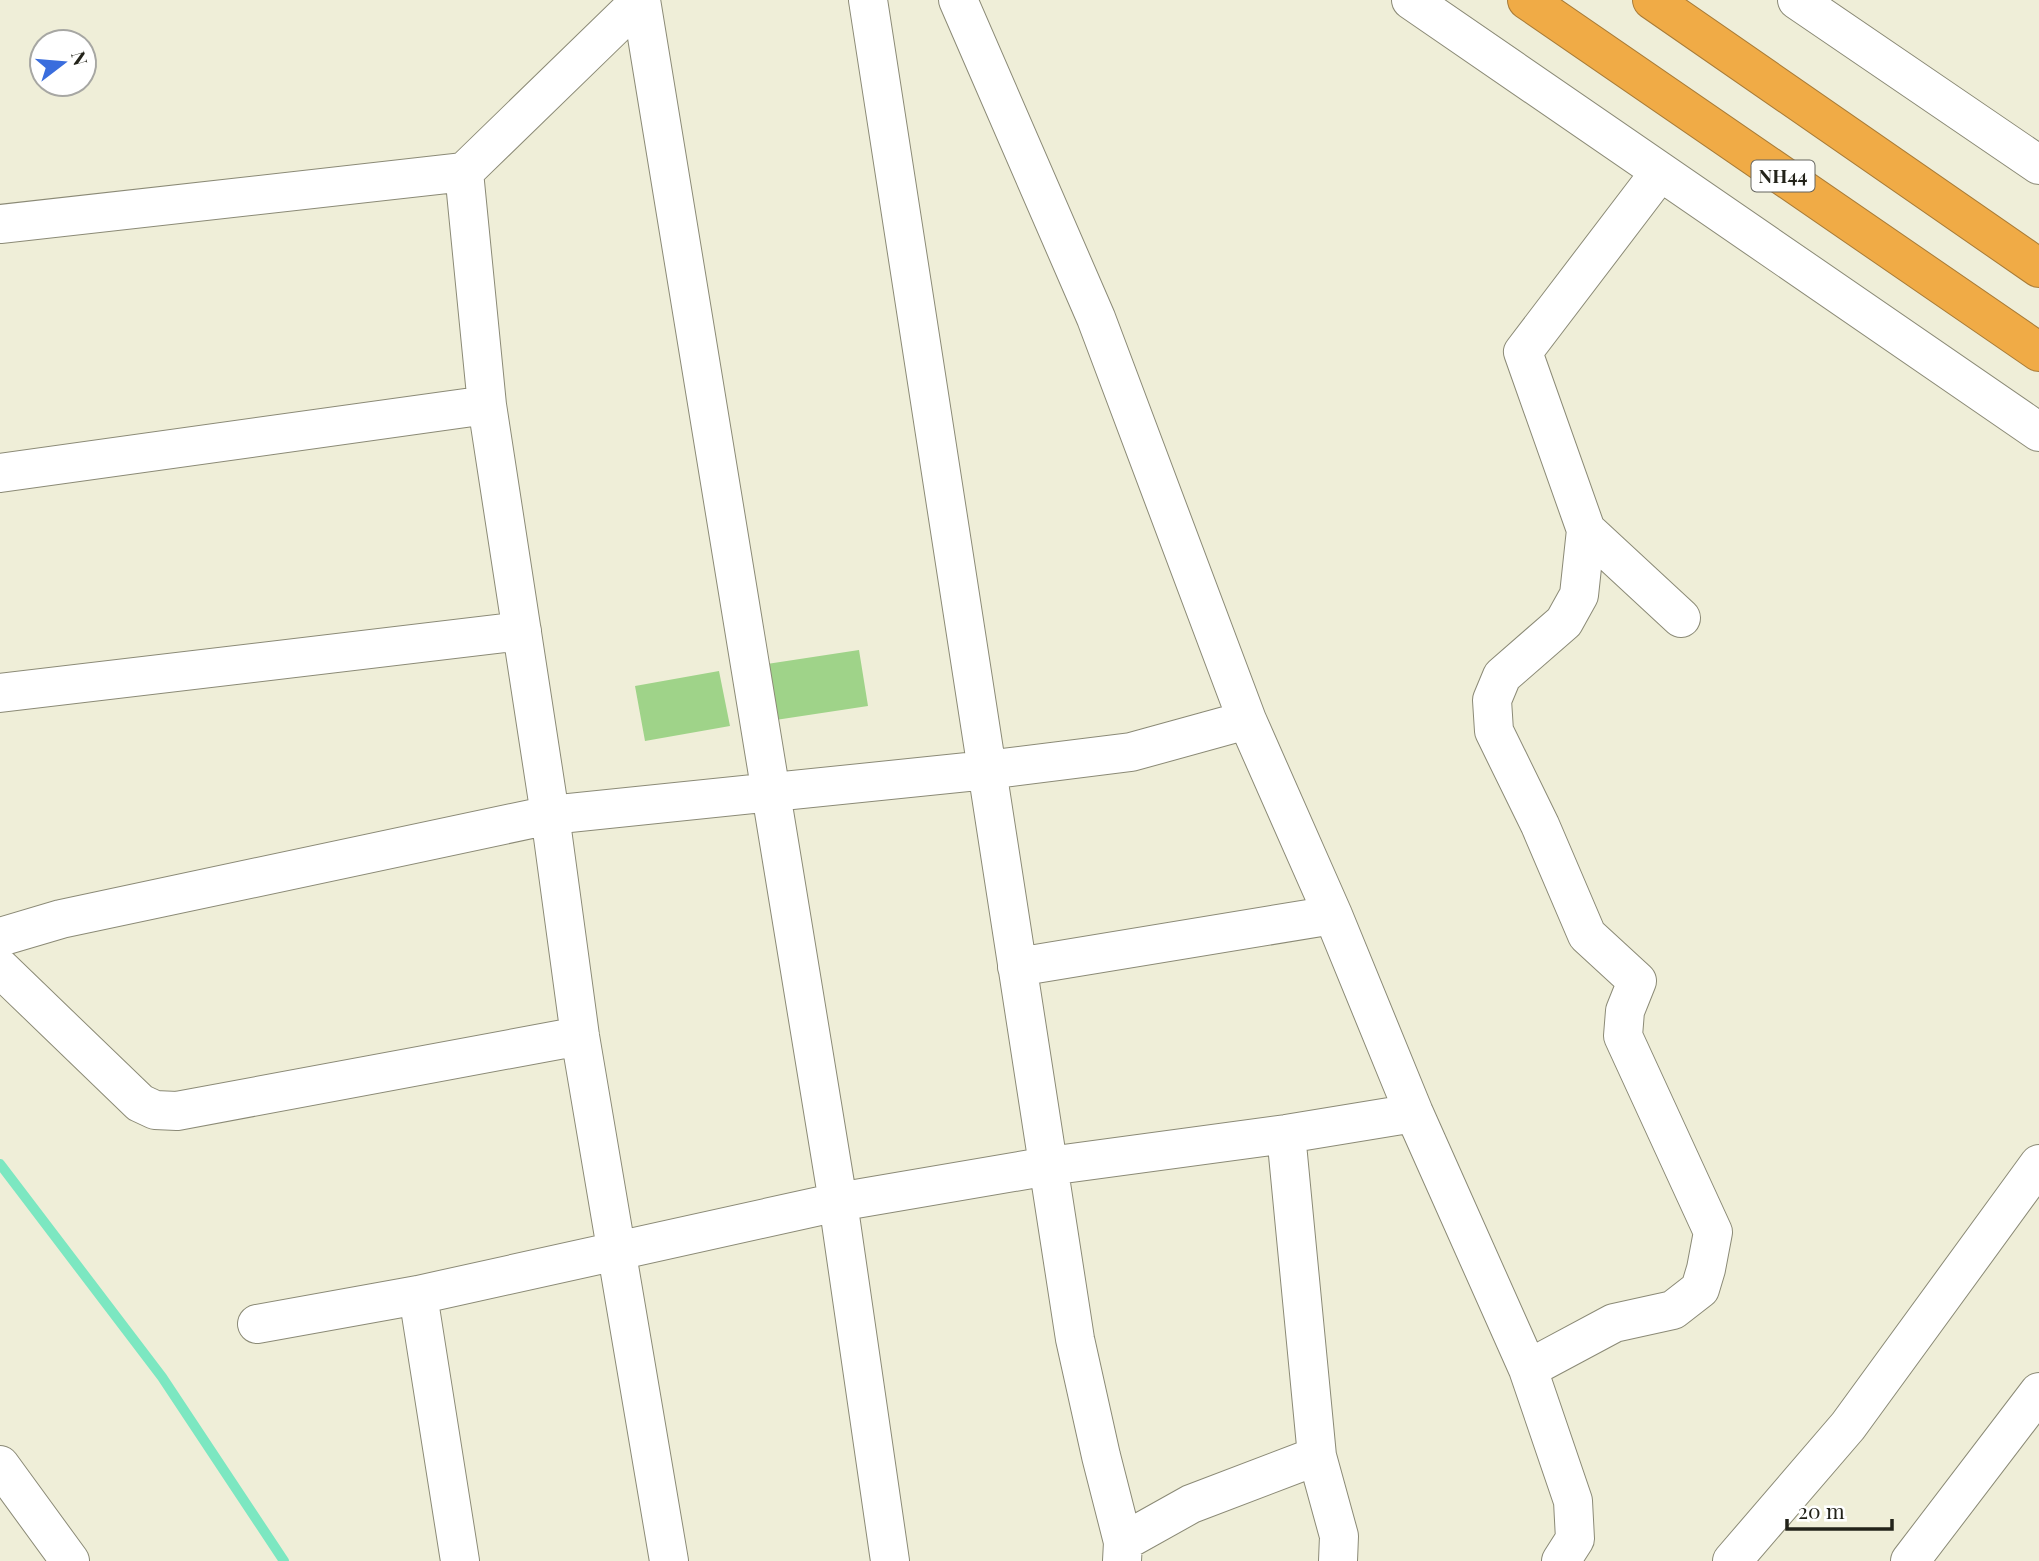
<svg xmlns="http://www.w3.org/2000/svg" width="2039" height="1561" font-family="'Playfair Display',serif">
<rect width="100%" height="100%" fill="#efeed8"/>
<g fill="none" stroke-linecap="round" stroke-linejoin="round">
<!-- stream -->
<path stroke="#7ce7c1" stroke-width="10" d="M0,1164l162,213 122,184"/>
</g>
<!-- building -->
<path fill="#9fd389" d="M859,650l9,56 -99,15 -9,-56z
M719,671l11,55 -85,15 -10,-55z"/>
<g fill="none" stroke-linecap="round" stroke-linejoin="round">
<!-- minor casing -->
<g stroke="#8b8a76" stroke-width="40">
<path id="minor" d="M641,0l197,1202 52,359
M868,0l207,1339 26,117 22,86 -1,19
M958,0l138,318 151,402 86,195 81,198 114,256 45,132 2,38 -14,22
M1411,0l628,432
M1797,0l242,165
M464,172l23,233 63,410 30,221 89,525
M0,224l464,-52 177,-172
M0,473l487,-68
M1586,530l95,88
M0,693l522,-62
M0,937l61,-18 489,-104 437,-45 144,-18 116,-32
M1017,967l316,-52
M0,968l140,135 15,7 22,1 403,-75
M1286,1134l31,322
M418,1295l42,266
M257,1324l161,-29 420,-93 211,-36 237,-32 128,-21
M1528,1369l86,-46 59,-13 27,-21 6,-20 7,-37 -90,-196 2,-25 12,-30 -50,-46 -47,-110 -46,-94 -2,-31 10,-24 62,-54 15,-27 7,-65 -63,-178 137,-180
M0,1465l70,96
M1123,1542l68,-38 126,-48 22,80 -1,25
M1732,1561l116,-135 191,-262
M1910,1561l129,-169"/>
</g>
<!-- highway casing -->
<g stroke="#a87b37" stroke-width="40">
<path id="highway" d="M1527,0l512,352
M1652,0l387,268"/>
</g>
<!-- minor -->
<use href="#minor" stroke="#fff" stroke-width="38"/>
<!-- highway -->
<use href="#highway" stroke="#f0ab46" stroke-width="38"/>
</g>
<g text-anchor="middle" stroke-width="7" stroke-linejoin="round" paint-order="stroke">
<!-- shield labels -->
<rect fill="#fff" stroke="#65655f" stroke-width="2" x="1751.5" y="160.5" width="63" height="31" rx="5"/>
<g font-size="19" font-weight="bold" fill="#23231a">
<text x="1783" y="183">NH44</text>
</g>
</g>
<!-- north arrow -->
<g transform="translate(63 63) rotate(74)"><circle r="33" fill="#ffffff" stroke="#a7a7a3" stroke-width="2"/>
<path d="M0-5L12 26L0 18L-12 26Z" fill="#3a6ddd"/>
<text y="-10" font-size="19" font-weight="bold" text-anchor="middle" fill="#23231a">N</text>
</g>
<!-- scale -->
<path d="M1787 1519v10h105v-10" fill="none" stroke="#23231a" stroke-width="3.5"/>
<text x="1798" y="1519" font-size="21" fill="#23231a" stroke="#ffffff" stroke-width="5" paint-order="stroke">20 m</text>
</svg>
